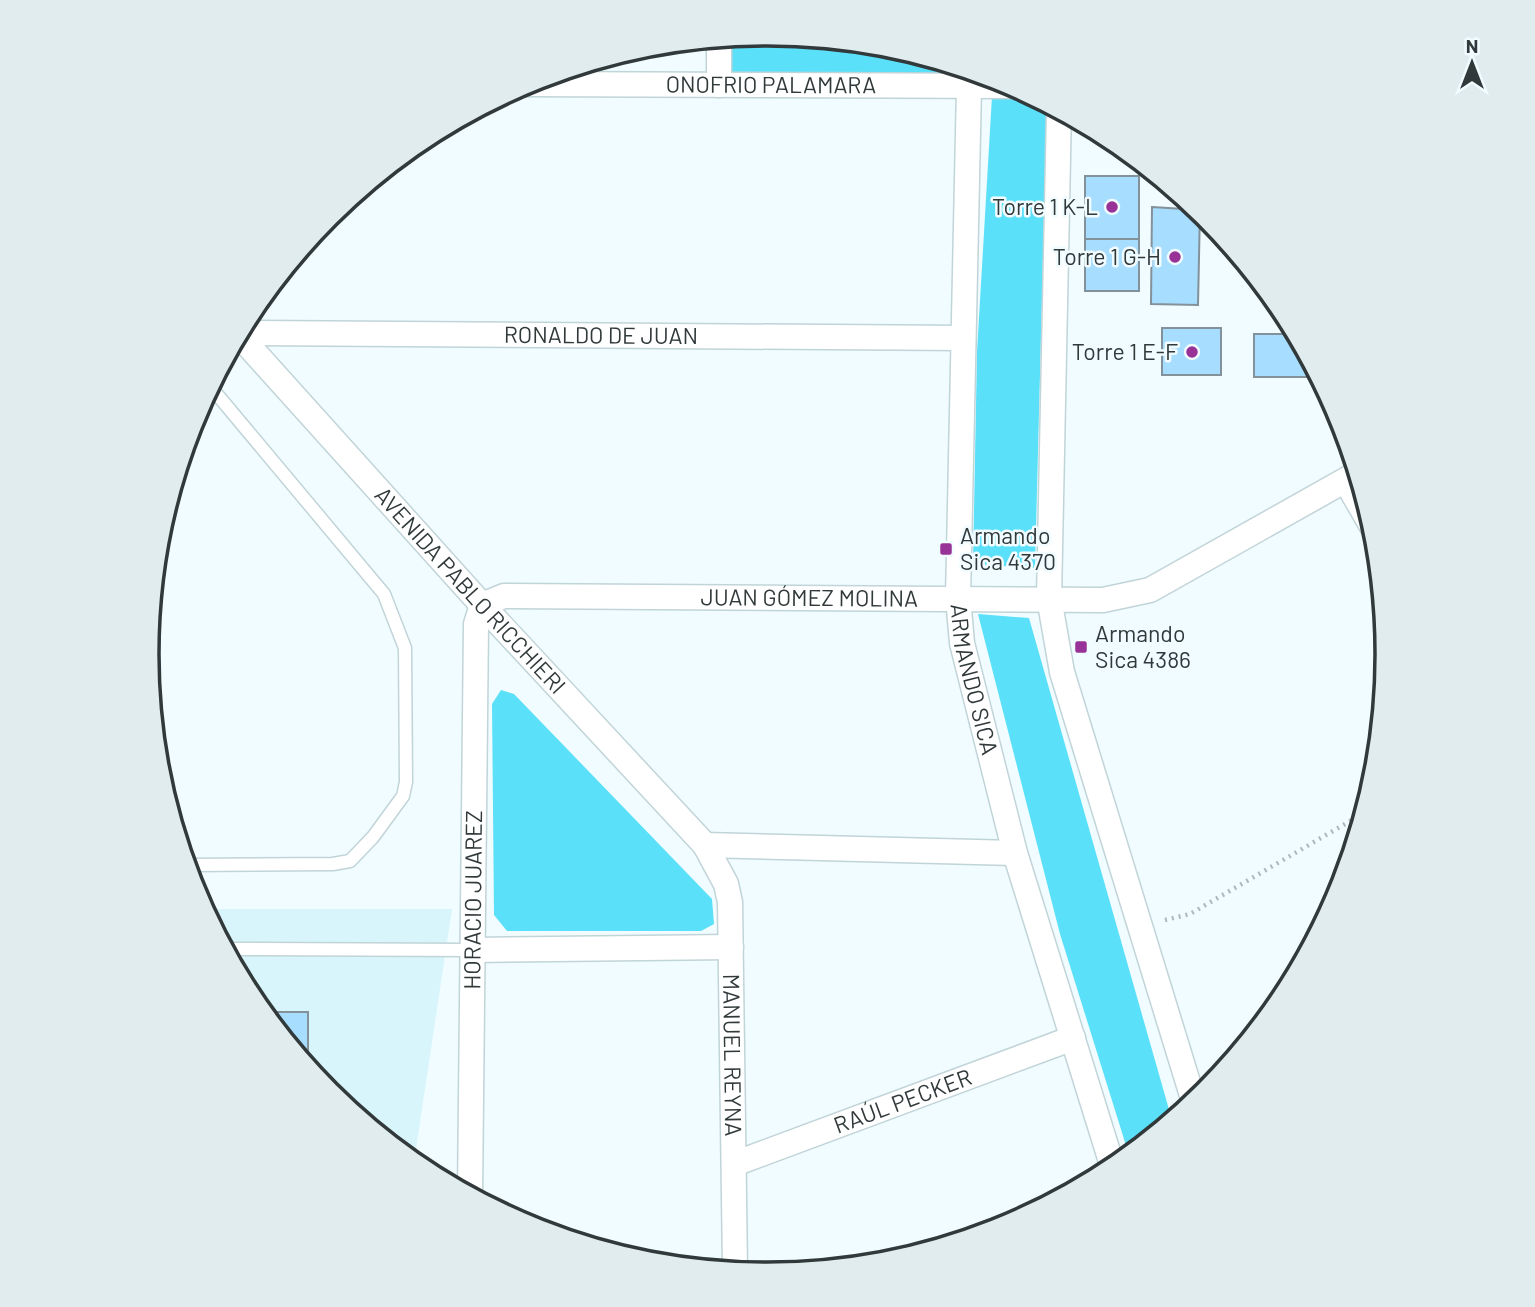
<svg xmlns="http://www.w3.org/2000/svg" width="1535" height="1307" font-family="Barlow,sans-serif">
<rect width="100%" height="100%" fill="#f0fcff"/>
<!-- built -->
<path fill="#d8f5fb" d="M204,909h248l-38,253 -85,-70 -77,-94z"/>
<!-- green -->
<path fill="#5be0f9" d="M768,33l121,12 81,25 -1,16 -250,-1v-47z
M1032,95l15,8 -12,465 -62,-4 4,-212 15,-256z
M978,614l51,4 143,502 -43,35 -69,-221z
M501,690l13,4 198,205 2,25 -13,7h-194l-13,-16 -2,-211z"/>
<!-- building -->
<path fill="#a7ddff" stroke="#83919a" stroke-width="2" d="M1085,176h54v63h-54z
M1152,207l48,3 -2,95 -47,-1z
M1085,239h54v52h-54z
M1162,328h59v47h-59z
M1254,334h43l23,43h-66z
M263,1012h45v55z"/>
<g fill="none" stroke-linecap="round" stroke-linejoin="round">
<!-- lane casing -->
<g stroke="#c1d4d8" stroke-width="15">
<path id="lane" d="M1340,483l37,64
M187,865l146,-1 17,-3 23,-24 30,-41 3,-14 -1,-134 -21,-54 -174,-208
M226,949l246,1"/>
</g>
<!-- street casing -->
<g stroke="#c1d4d8" stroke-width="27">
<g id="street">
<path id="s1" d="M524,84l492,2"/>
<path d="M719,85v-47"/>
<path id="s2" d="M969,86l-11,512 4,45 53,210 98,315"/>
<path d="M1059,109l-10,489 13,74 132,430"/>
<path id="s3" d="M239,333l724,5"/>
<path id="s4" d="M238,334l244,271 223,240 21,39 4,18 5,369"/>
<path id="s5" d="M482,605l22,-9 599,4 47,-10 208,-117"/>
<path d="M705,845l310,8"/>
<path d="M472,950l259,-3"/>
<path id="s6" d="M734,1164l339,-126"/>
<path id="s7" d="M470,1194l6,-570 6,-19"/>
</g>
</g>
<!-- path -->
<path stroke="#aeb9bb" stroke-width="4.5" stroke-dasharray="2 5" stroke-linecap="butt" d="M1165,920l25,-6 174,-101"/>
<!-- lane -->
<use href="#lane" stroke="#fff" stroke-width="12"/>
<!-- street -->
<use href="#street" stroke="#fff" stroke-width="24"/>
</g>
<!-- markers -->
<g fill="#993296" stroke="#f0fcff" stroke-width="2.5">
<circle cx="1112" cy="207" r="7"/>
<circle cx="1175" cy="257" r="7"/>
<circle cx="1192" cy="352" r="7"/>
<rect x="939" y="542" width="14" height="14" rx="3.5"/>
<rect x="1074" y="640" width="14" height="14" rx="3.5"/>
</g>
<g text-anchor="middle" stroke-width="5" stroke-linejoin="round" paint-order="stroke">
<!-- street labels -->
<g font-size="23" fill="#31393a" stroke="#f0fcff">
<text dy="8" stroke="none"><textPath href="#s1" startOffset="247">ONOFRIO PALAMARA</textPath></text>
<text dy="8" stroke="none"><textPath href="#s3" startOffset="362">RONALDO DE JUAN</textPath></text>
<text dy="8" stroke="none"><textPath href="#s4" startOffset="346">AVENIDA PABLO RICCHIERI</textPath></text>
<text dy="8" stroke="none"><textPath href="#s5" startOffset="329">JUAN GÓMEZ MOLINA</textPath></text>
<text dy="8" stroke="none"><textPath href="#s2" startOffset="595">ARMANDO SICA</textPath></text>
<text dy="8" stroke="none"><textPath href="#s7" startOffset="294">HORACIO JUAREZ</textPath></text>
<text dy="8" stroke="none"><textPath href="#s4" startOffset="908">MANUEL REYNA</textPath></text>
<text dy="8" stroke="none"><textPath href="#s6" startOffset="180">RAÚL PECKER</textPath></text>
</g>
<!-- poi labels -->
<g font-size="23" fill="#31393a" stroke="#f0fcff" text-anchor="end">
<text x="1098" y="215">Torre 1 K-L</text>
<text x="1161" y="265">Torre 1 G-H</text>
<text x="1178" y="360">Torre 1 E-F</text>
<text x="960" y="544" text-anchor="start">Armando<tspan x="960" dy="26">Sica 4370</tspan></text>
<text x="1095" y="642" text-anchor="start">Armando<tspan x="1095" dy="26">Sica 4386</tspan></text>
</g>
</g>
<!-- crop -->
<path d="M0 0H1535V1307H0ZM159 654a608 608 0 1 1 1216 0a608 608 0 1 1-1216 0Z" fill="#e1ecef" fill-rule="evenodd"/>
<path fill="none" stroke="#31393a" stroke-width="3.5" d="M159 654a608 608 0 1 1 1216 0a608 608 0 1 1-1216 0Z"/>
<!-- north arrow -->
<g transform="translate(1472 63)" stroke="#f0fcff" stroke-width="5" paint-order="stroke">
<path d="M0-5L12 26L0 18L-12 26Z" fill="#31393a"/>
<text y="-10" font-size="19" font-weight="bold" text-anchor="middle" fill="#31393a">N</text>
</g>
</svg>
